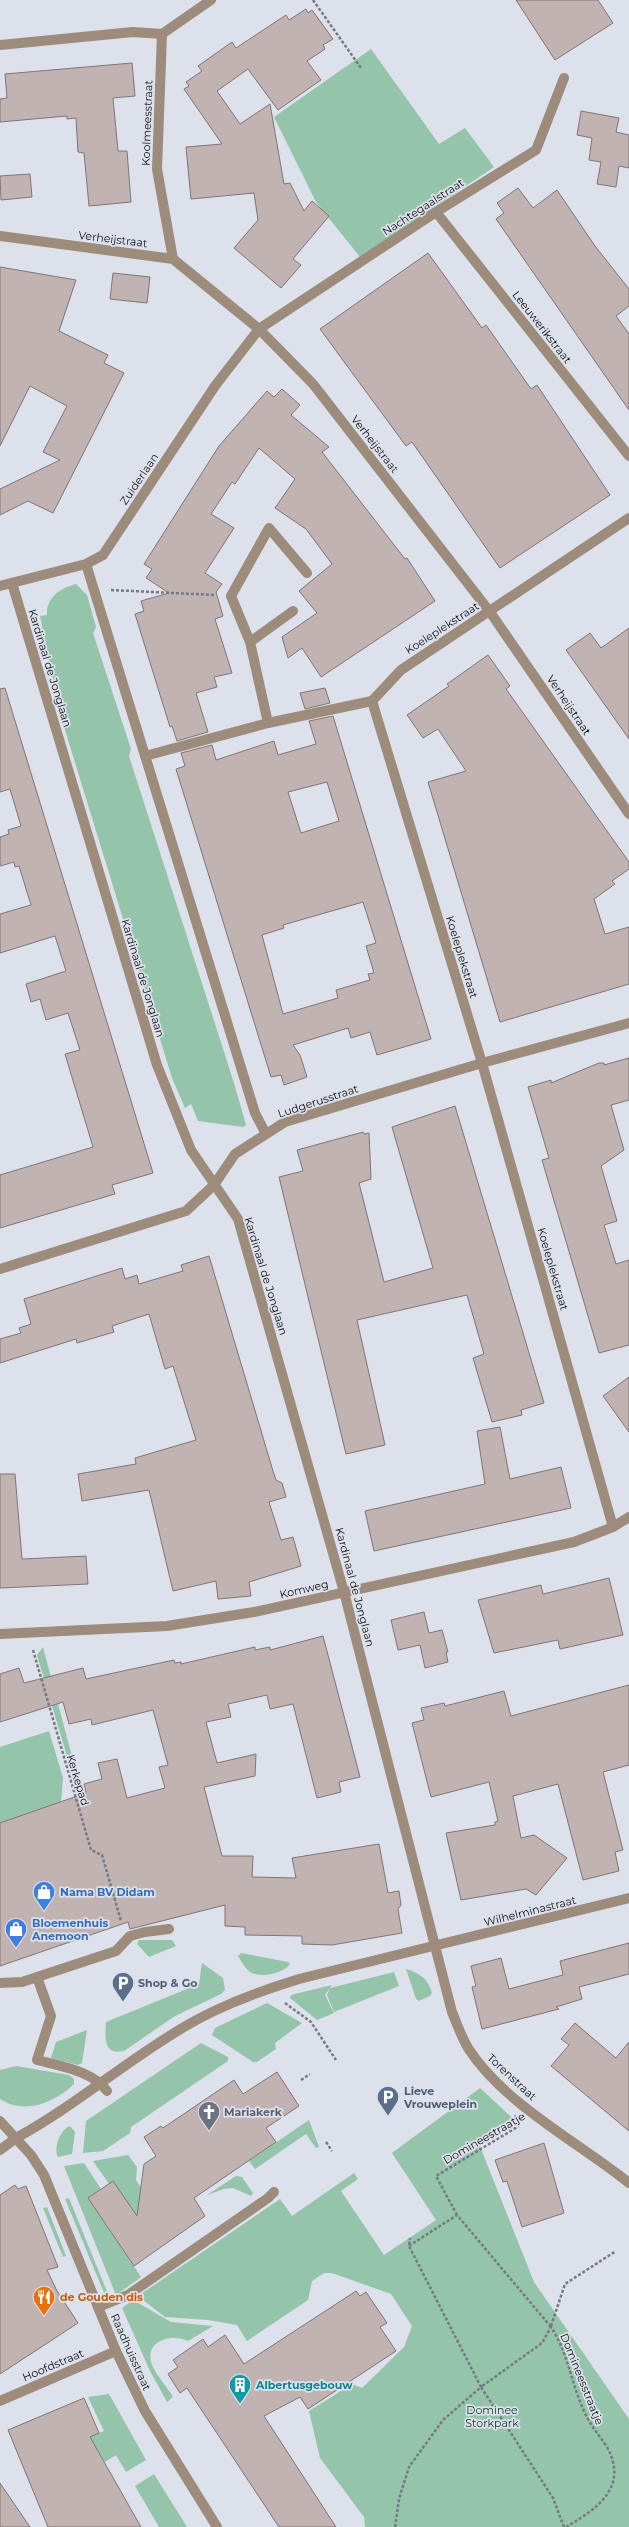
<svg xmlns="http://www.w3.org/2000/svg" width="629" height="2527" font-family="Montserrat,sans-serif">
<rect width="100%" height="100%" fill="#dde1eb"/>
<!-- green -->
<path fill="#94c4aa" d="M371,49l68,95 26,-16 29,39 -134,90 -44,-55 -42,-85z
M76,584l11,11 9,32 -3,6 38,116 -2,7 105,327 12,42 -3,2 -45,-6 -7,-17 -6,4 -13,-30 -111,-361 -21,-101 7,-1c-1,-18 14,-27 29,-31z
M43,1647l36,136 -5,-3 -37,-125z
M49,1731l14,47 -2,24 -61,21v-76z
M139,1940h33l4,6 -27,11 -12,-13z
M241,1953l47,9 2,2c-5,9 -29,14 -38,9 -6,-3 -10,-11 -14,-17z
M202,1963l21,15 2,12 -4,4 -46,22 -51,35c-21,5 -19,-14 -18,-29l93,-38z
M406,1969c14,4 22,10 26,24l-2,3 -11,5 -3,-2z
M394,1972l5,14 -65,26 -7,-17 3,-7z
M332,1985l-7,10 9,18 -17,7 -27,-22 1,-3z
M267,2003l35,20 -27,20 1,6 -19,13h-4l-41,-27 3,-7z
M87,2030l-5,33 -4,2 -27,-7 5,-16z
M201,2043l27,14v4l-97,66 -1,6 -27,18 -20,2 3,-32z
M16,2066l53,9 5,4v5c-20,19 -49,31 -74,15v-29z
M480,2088l38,35 -39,21 55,138 95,137v108h-264l-1,-10 -44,-59 -11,-47 43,-27 10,4 42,-41 8,-21 -21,-32 -59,-21h-8l-12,8 -4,19 -61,41 -10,-16 -29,-5 -43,-3 -27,-21 142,-97 12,17 62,-43 4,6 -17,12 43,64 52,-35 -44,-67z
M309,2120l10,27 -3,1 -10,-14 -51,35 -6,-8z
M70,2126l5,6 -3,22 -14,3c-5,-8 2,-28 12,-31z
M128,2155l9,12 -1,13 11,17 10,4 -21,14 -27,-31 -16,-23z
M84,2163l17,26 -13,9 53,79 -25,18 -52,-129z
M236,2176l6,1 11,16 -2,3 -18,-8 -9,1 -17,6z
M69,2198l39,96 -3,1 -40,-96z
M47,2207l19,49 -3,1 -20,-49z
M133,2300l38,22 42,4 -25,15c-15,-7 -42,-2 -37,21 3,11 16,24 22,35l-6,5 -17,-31 -28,-63z
M109,2394l37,66 -20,12 -10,-17 -11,7 -8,-12 -3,1 -7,-13 17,-7 -16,-34z
M154,2474l33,53h-28l-24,-41z"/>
<!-- building -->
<path fill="#c0b3b2" stroke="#807474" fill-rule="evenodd" d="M516,0h82l15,23 -58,37z
M306,9l2,4 4,-3 21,29 -10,6 2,4 -18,12 14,19 -43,30 -30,-41 -31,22 23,33 30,-20 14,80 6,-1 14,28 8,-10 17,15 -36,43 8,6 -20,23 -47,-40 24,-28 -4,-27 -63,6 -5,-52 36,-3 -38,-55 5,-3 -3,-4 16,-11 -4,-5 34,-24 4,6 50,-33 3,5z
M132,63l3,33 -22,2 5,53h9l4,51 -42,4 -5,-53 -6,-1 -2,-34 -9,1v-3l-67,6v-23l7,-1 -2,-24z
M581,111l38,7 -3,14 13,3v33l-10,-2 -3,21 -19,-3 4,-22 -12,-2 3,-22 -15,-3z
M30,174l2,23 -31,3 -1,-24z
M518,188l15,20 24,-18 38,56 34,43v17l-13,10 13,18v76l-133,-191 8,-6 -7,-10z
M428,253l54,75 4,-3 45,64 6,-4 73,110 -110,73 -88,-126 -6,4 -86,-117z
M0,267l76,13 -17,51 49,24 -4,8 20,10 -71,140 -25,-12 -28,14v-26l60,-29 -17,-8 24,-46 -37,-20 -30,60z
M113,273l37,4 -3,26 -37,-4z
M282,389l18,16 -9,10 38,32 -7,5 83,107 2,-1 28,43 -114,76 -19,-29 -14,10 -6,-21 35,-24 -18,-22 33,-27 -26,-35 -31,-21 20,-29 -36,-31 -24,36 -3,-2 -21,32 23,14 -29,45 17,11 -6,8 7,24 -8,3 17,54 -18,4 3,10 -21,6 12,39 -31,9 -5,-15 -2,1 -35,-113 9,-3 -3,-10 28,-8 -23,-15 6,-9 -8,-5 75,-118 48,-55 7,6z
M629,628v111l-63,-89 24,-17 11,15z
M488,655l22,31 -4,3 123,173v7l-17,12 3,3 -21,15 11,35 24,-7v57l-129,38 -72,-240 38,-11 -28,-42 -15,9 -16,-23 42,-29 -2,-2z
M5,688l148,485 -41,12 3,9 -115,34v-53l93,-28 -28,-93 15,-4 -12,-37 -22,7 -6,-21 -9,3 -5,-18 40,-13 -11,-35 -55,17v-39l31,-9 -12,-39 -4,1 -1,-5 -14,4v-29l9,-3 -1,-4 13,-4 -11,-37 -10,3v-103z
M325,688l5,15 -25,6 -5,-16z
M333,716l98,323 -54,16 -7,-23 -19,6 -3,-10 -55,17 7,10 7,22 -23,8 -3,-10 -10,2 -95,-308 9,-3 -4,-13 31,-8 4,15 58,-19 4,14 38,-11 -7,-23zM327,782l12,39 -38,12 -13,-41zM363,902l13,41 -10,3 8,27 -6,1 2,6 -34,10 2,8 -55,16 -21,-79 22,-7 -1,-3z
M629,1058v42l-18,5 13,45 -23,16 16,55 -13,4 12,39 13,-4v85l-30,8 -57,-193 7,-2 -21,-71 23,-7v3l48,-20h5v2z
M455,1106l89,297 -23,7 1,5 -30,7 -19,-64 11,-4 -17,-59 -110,25 28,125 -39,9 -67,-277 24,-6 -6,-21 66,-18 1,2 5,-1 2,46 -12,4 25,99 49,-14 -41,-141z
M209,1256l64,215 3,9 6,3 4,14 -17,5 12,38 12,-3 8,29 -52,16 2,14 -33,3 -2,-18 -43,10 -24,-101 -67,11 -4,-27 58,-10 -1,-6 61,-18 -23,-74 -8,3 -16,-55 -37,12 2,6 -37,11 -1,-4 -76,24v-24l21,-6 -2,-5 12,-4 -7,-25 98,-31 3,11 12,-4 2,9 44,-13 -2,-6z
M629,1377v55l-26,-36z
M500,1427l10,52 51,-12 10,41 -197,43 -9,-40 120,-27 -8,-53z
M0,1474h15l7,85 64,-3 2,28 -88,4z
M609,1578l14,57 -63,14 -2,-9 -64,13 -16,-53 63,-15 2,9z
M424,1612l5,21 13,-3 6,22h-2l2,10 -23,6 -5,-23 -22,5 -7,-30z
M323,1636l37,141 -21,5 2,10 -24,6 -24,-94 -23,5 -3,-14 -39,9 3,13 -25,5 11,41 39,-9 -1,22 -51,11 18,69h31l-1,21 44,1 -4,-20 87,-14 9,49 11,-2 2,14 -3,4 4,24 -70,12 -30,-1v-8l-57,-1v-8l-20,-1v-21l-95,24 -2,-7 -128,44v-143l86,-30 -2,-9 18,-5 -4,-16 19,-4 10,39 38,-10 -6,-21 9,-2 -15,-55 -61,15 -1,-6 -22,5 -6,-22 -63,20v-48l19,-6 5,15 59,-15 3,11 88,-19 1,3 6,-1v2l74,-17v3l15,-3v3z
M629,1685v80l-26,7 20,78 -8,2 4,19 -36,9 -25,-96 -45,12 8,42 13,-3 33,23 -31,37 -10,-6 -65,11 -15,-67 49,-8v-3l3,-1 -9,-39 -58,15 -19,-74 12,-3 -3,-12 23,-5 1,3 59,-15 7,25z
M629,1943v31l-50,13 3,12 -26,8 3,2 -77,20 -10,-42 4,-1 -5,-20 30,-8 8,31 54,-14 -3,-14z
M575,2023l41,35 13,-16v89l-78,-65 18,-21 -8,-6z
M277,2072l22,34 -33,22 10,14 -82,56 11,18 -71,50 -46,-68 25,-17 24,35 7,-52 12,-8 -12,-19 17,-11 2,2 71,-48 9,14z
M544,2143l20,70 -42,14 -15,-46 -4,1 -8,-22z
M15,2185l3,4 8,-3 32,81 -11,3 10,21 21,32 -78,51v-179z
M356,2291l4,5 6,-4 21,31 -7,4 16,24 -88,58 -8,-12 -36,19 72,111h-57l-92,-139 -7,5 -12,-19 10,-7 -5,-7 30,-21 5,8 17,-12 19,29z
M84,2398l15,35 -9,4 51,90h-93l-40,-97z
M0,2483l30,44h-30z"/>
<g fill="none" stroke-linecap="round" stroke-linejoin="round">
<!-- path -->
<path stroke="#767980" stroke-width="2.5" stroke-dasharray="3 2" stroke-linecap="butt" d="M313,0l48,68
M111,590l103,5
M33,1650l58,200 11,5 19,66
M285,2003l26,19 25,38
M301,2080l9,-6
M326,2142l6,9
M457,2215l-21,-39 83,-50
M409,2246l48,-31 94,112
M551,2326l14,-42 51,-33
M395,2527l4,-28 10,-32 34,-47 38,-33 -72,-141 1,-8
M564,2527l-11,-29 -72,-111 61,-44 9,-16c17,26 20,56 33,84 6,14 15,24 23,36 22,40 -10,62 -41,80"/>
<!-- service -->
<path stroke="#9d8b7c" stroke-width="10" d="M307,573l-38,-45 -38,68 19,46 18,81 104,-22
M250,642l43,-31
M145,756l123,-33"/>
<!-- pedestrian -->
<path stroke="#9d8b7c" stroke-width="10" d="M37,1977l14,39 -14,44c23,6 56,11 70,31
M0,1983l22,-1 94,-31 14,-15 15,-4 24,-3
M98,2307l30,-12 140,-97 6,-6"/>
<!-- minor -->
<path stroke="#9d8b7c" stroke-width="10" d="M162,34l49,-34
M0,45l133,-13 29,2 -5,135 16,90
M436,212l193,244
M0,236l173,23 86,70 54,55 177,228 139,202
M86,564l169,549 11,21
M12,583l145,482 34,85 47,69 106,373 108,420c5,12 9,24 16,36 36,56 110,94 161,135
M0,586l86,-22 17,-9 112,-169 44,-57 177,-117 100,-62 28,-72
M0,1269l186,-58 28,-26 21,-31 50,-32 197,-59 147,-40
M613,1527l-131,-464 -110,-362 29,-31 228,-152
M0,1634l167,-8 87,-14 320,-70 39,-15 16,-10
M0,2150l16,-12
M0,2401l116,-50"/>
<!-- tertiary -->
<path stroke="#9d8b7c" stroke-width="10" d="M0,2121l31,34 13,20 72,176 29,60 72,116
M16,2138c59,-32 110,-77 168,-111 35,-21 76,-36 115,-48l330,-81"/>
</g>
<!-- icons -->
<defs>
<g id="shop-pin" transform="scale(1.15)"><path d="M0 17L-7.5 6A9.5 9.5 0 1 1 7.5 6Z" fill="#3f7fe0" stroke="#dde1eb"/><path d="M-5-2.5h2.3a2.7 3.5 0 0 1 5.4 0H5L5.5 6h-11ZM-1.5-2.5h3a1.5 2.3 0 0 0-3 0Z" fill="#fff"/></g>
<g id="parking-pin" transform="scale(1.15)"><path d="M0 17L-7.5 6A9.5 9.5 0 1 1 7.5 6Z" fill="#5c6f8a" stroke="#dde1eb"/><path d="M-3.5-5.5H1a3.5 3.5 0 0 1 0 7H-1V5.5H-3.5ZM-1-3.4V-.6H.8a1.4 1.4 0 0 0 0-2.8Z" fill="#fff"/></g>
<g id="church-pin" transform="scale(1.15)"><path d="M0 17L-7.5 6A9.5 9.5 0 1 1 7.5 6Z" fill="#6b7280" stroke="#dde1eb"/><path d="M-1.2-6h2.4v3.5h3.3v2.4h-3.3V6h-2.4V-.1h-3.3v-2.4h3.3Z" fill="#fff"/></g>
<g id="restaurant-pin" transform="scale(1.15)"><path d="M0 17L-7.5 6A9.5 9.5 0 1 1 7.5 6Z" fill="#e8710a" stroke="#dde1eb"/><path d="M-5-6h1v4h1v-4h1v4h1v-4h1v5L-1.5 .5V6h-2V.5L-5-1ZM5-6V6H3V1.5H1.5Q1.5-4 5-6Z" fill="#fff"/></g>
<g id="building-pin" transform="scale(1.15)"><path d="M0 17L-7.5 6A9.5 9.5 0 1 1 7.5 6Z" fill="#0f9aa8" stroke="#dde1eb"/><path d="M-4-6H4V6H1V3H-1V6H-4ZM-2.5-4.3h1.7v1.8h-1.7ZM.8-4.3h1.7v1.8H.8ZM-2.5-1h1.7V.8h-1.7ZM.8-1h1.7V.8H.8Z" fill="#fff"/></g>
</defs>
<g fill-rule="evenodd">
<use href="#shop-pin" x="44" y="1892"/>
<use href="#shop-pin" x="16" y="1929"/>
<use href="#parking-pin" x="123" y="1983"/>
<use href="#parking-pin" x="388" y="2097"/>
<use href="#church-pin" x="209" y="2112"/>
<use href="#restaurant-pin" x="44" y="2297"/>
<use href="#building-pin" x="240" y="2385"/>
</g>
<g text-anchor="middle" stroke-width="3.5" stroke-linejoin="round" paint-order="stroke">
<!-- street labels -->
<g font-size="11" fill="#0e0f13" stroke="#dde1eb">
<text transform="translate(147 123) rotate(-88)" y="4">Koolmeesstraat</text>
<text transform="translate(423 207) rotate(-33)" y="4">Nachtegaalstraat</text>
<text transform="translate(113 239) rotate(7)" y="4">Verheijstraat</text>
<text transform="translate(542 327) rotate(52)" y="4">Leeuwerikstraat</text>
<text transform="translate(375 444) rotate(52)" y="4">Verheijstraat</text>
<text transform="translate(139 479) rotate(-56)" y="4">Zuiderlaan</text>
<text transform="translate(442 628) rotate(-33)" y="4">Koeleplekstraat</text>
<text transform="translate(50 668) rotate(73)" y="4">Kardinaal de Jonglaan</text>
<text transform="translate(569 705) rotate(56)" y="4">Verheijstraat</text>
<text transform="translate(462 957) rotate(73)" y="4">Koeleplekstraat</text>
<text transform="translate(143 978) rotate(73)" y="4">Kardinaal de Jonglaan</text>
<text transform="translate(318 1101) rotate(-18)" y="4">Ludgerusstraat</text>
<text transform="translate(553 1269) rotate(74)" y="4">Koeleplekstraat</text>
<text transform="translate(266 1276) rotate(73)" y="4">Kardinaal de Jonglaan</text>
<text transform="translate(355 1587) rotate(75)" y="4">Kardinaal de Jonglaan</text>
<text transform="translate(304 1589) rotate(-13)" y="4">Komweg</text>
<text transform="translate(78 1780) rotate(73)" y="4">Kerkepad</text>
<text transform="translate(530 1911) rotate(-14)" y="4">Wilhelminastraat</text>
<text transform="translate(512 2077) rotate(43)" y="4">Torenstraat</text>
<text transform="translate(484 2138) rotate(-30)" y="4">Domineestraatje</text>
<text transform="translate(131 2352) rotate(66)" y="4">Raadhuisstraat</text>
<text transform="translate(53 2365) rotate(-23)" y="4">Hoofdstraat</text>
<text transform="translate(582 2379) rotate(68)" y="4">Domineesstraatje</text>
</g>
<!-- shop labels -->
<g font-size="11" font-weight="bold" fill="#366cbe" stroke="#dde1eb" text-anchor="start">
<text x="60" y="1896">Nama BV Didam</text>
<text x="32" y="1927">Bloemenhuis<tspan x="32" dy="13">Anemoon</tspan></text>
</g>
<!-- service labels -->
<g font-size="11" font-weight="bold" fill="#4e5e75" stroke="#dde1eb" text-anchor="start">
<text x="138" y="1987">Shop &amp; Go</text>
<text x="404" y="2095">Lieve<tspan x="404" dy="13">Vrouweplein</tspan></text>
</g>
<!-- worship labels -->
<g font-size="11" font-weight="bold" fill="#5b616d" stroke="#dde1eb" text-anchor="start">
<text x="224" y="2116">Mariakerk</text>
</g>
<!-- food labels -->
<g font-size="11" font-weight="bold" fill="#c56008" stroke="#dde1eb" text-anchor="start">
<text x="60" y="2301">de Gouden dis</text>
</g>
<!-- culture labels -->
<g font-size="11" font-weight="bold" fill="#0d838f" stroke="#dde1eb" text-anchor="start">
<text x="256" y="2389">Albertusgebouw</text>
</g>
<!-- park labels -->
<g font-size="11" fill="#0c3825" stroke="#dde1eb">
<text x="492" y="2414">Dominee<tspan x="492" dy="13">Storkpark</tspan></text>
</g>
</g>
</svg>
